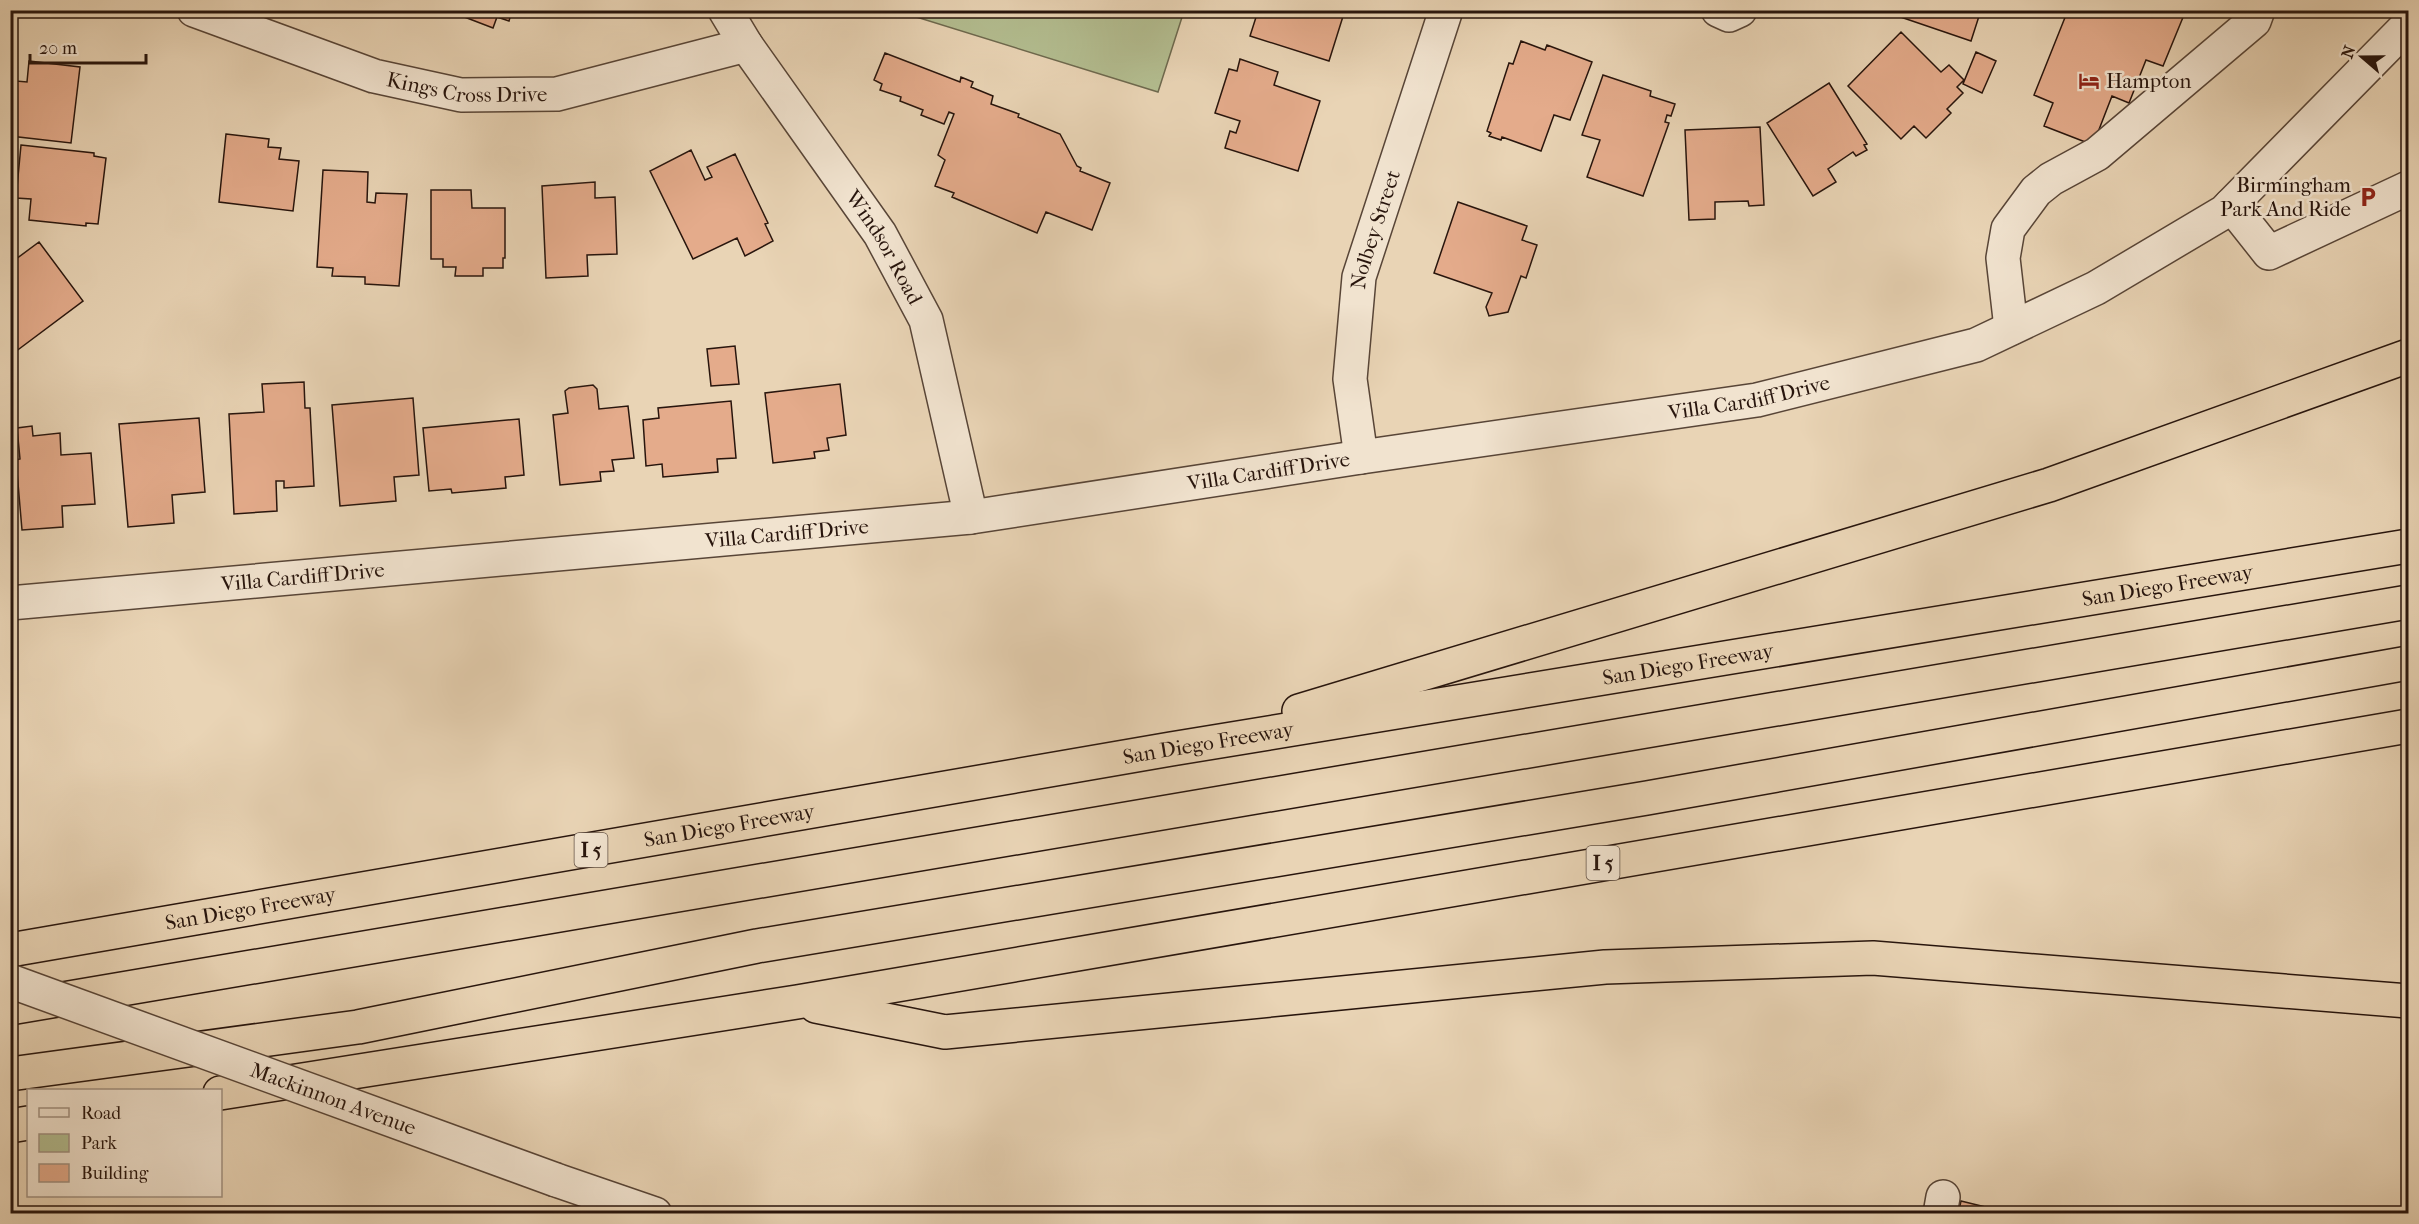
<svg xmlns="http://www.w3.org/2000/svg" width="2419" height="1224" font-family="'IM FELL French Canon',serif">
<rect width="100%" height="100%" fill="#e9d4b5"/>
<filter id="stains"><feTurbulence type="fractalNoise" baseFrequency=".00333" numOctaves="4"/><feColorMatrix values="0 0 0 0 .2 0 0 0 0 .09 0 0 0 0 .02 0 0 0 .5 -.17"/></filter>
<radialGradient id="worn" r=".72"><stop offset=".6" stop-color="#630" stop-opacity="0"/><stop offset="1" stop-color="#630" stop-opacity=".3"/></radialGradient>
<!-- green -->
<path fill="#b3bd90" stroke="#6e694e" stroke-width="1.5" d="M897,11h287l-26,81z"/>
<!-- building -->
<path fill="#e4ab8b" stroke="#28150d" stroke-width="1.5" d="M455,10h57l-3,11 -12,-4 -4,11 -39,-15z
M1274,10h71l-16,51 -79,-25 8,-25 15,5z
M1880,10h101l-10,31z
M2068,10h118l-23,56 -17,-6 -17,43 -17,-7 -19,49 -49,-19 9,-23 -19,-8z
M1901,32l40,40 8,-7 15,15 -7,7 6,6 -16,16 4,4 -25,25 -12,-12 -13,13 -53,-53z
M1521,41l24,9 2,-5 45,17 -22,58 -16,-5 -13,36 -39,-14 -1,3 -12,-4 2,-3 -4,-2 22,-68 4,1z
M1976,52l20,9 -14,32 -19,-9z
M885,53l75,29 1,-5 12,5 -2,5 22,9 -2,8 28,10 -1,3 42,17 17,32 4,2 -1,3 30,12 -18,47 -46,-18 -9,21 -85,-36 2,-4 -19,-7 10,-26 -7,-5 16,-41 -5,-2 -5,12 -23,-9 2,-5 -23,-9 1,-4 -21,-7 2,-6 -8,-4z
M1240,59l38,13 -4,13 46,16 -22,70 -73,-23 5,-17 6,2 4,-12 -25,-8 14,-44 8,2z
M29,61l51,6 -9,76 -61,-7v-41l4,1 2,-15 11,1z
M1603,75l48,16 -1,5 25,8 -4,12 -4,-1 -2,7 4,1 -26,73 -56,-19 13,-37 -18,-5z
M1829,83l38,61 -3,1 3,5 -11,6 -3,-4 -25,17 8,13 -23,14 -46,-73z
M1760,127l4,78 -15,1 -1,-5 -33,1v17l-26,1 -4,-90z
M226,134l43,5 -1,8 13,1 -2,11 20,2 -6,50 -74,-9z
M21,145l73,8v3l12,2 -8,66 -12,-1v3l-57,-6 2,-21 -15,-1z
M691,150l14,30 7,-3 -5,-10 28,-13 33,69 -3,1 8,17 -28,15 -8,-18 -44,21 -43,-88z
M323,170l45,2 -1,30 8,1 1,-10 31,1 -8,92 -34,-2v-7l-33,-1 1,-8 -16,-1z
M595,182v16l20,-1 2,57 -30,1 1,21 -42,2 -4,-92z
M431,190h40l1,18h33v50h-2v10h-20v8h-28l1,-9h-13v-8h-12z
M1458,202l69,24 -5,14 15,5 -11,33 -5,-2 -13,36 -19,4 -3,-9 6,-14 -58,-20z
M39,242l44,59 -68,51 -5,-7v-75l2,3 5,-4 -5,-7z
M735,346l4,38 -28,2 -4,-37z
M304,382l1,26h5l4,78 -30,2v-7h-8l1,30 -43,3 -5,-100 35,-2 -2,-28z
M840,384l6,51 -19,3 2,12 -15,2 1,6 -42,5 -8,-70z
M593,385l4,4 2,20 29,-3 6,52 -22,2 2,11 -14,1 1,9 -41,4 -7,-70 15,-2 -3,-22 4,-3z
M413,398l6,77 -25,2 2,24 -56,5 -8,-101z
M731,401l5,57 -19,1 1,13 -55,5 -1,-13 -16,2 -3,-46 16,-2 -1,-10z
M199,418l6,74 -33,3 2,28 -46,4 -9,-103z
M519,419l5,56 -19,2 1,11 -54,5 -1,-4 -22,2 -6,-63z
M32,426l1,10 27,-3 1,22 30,-2 4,51 -33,2 1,21 -41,3 -6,-70 4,-1 -3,-31z
M1961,1201l41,10 -1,3h-43z"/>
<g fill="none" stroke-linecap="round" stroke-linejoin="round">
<!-- minor casing -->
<g stroke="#584537" stroke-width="36">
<g id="minor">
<path id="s1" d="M194,10l180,66 87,19 96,-1 189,-49"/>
<path id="s2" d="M725,10l21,35 134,189 46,86 45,197"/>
<path d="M1718,10l11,5 11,-5"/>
<path d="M2231,205l38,48 139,-65"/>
<path d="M2011,328l-8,-70 5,-29 28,-38 15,-12 46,-25 157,-133 4,-11"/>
<path id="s3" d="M1361,457l-11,-78 9,-102 87,-267"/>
<path id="s4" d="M10,603l961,-86 390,-60 396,-57 219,-55 120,-57 128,-76 184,-187"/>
<path d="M556,1180l99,34"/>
<path d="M1940,1214l3,-17"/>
</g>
</g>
<!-- highway casing -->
<g stroke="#28150d" stroke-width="36">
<g id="highway">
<path d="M1299,711l750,-226 359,-129"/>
<path id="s5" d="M10,950l1161,-201 1237,-203"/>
<path d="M816,1006l129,26 660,-65 268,-9 535,43"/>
<path d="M10,1008l2398,-406"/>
<path d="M10,1074l348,-47 399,-81 890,-148 761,-135"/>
<path d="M220,1093l577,-91 1611,-276"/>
<path d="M10,1126l18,-3"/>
</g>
</g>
<!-- minor -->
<use href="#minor" stroke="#f1e3cf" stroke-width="33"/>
<!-- highway -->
<use href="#highway" stroke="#e9d4b5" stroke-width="33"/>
<!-- minor-bridge casing -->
<g stroke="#584537" stroke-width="36" stroke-linecap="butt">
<g id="minor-bridge">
<path id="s6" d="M10,981l546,199"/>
</g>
</g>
<!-- minor-bridge -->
<use href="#minor-bridge" stroke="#f1e3cf" stroke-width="33"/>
</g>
<!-- icons -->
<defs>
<g id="hotel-bare" transform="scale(1.62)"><path d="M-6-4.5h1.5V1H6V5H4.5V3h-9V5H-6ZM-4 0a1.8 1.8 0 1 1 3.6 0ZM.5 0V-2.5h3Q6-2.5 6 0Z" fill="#8f2418" stroke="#f1e3cf" stroke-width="2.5" paint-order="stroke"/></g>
<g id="parking-bare" transform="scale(1.62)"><path d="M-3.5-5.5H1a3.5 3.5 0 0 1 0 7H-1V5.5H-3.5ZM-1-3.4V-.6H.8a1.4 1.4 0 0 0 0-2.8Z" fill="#8f2418" stroke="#f1e3cf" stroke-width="2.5" paint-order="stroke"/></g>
</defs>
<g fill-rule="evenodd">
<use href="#hotel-bare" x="2089" y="81"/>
<use href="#parking-bare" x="2368" y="197"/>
</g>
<g text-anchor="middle" stroke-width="5" stroke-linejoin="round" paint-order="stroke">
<!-- shield labels -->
<g fill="#f1e3cf" stroke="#645347" stroke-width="1.5">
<rect x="574.5" y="833" width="33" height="34" rx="4.5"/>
<rect x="1586.5" y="846" width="33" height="34" rx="4.5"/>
</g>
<g font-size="20" font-weight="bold" fill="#28150d">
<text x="591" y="857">I 5</text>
<text x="1603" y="870">I 5</text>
</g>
<!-- poi labels -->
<g font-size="21" fill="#28150d" stroke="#f1e3cf" text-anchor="start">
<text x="2106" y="88">Hampton</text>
<text x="2351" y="192" text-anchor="end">Birmingham<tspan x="2351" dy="24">Park And Ride</tspan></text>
</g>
<!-- street labels -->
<g font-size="21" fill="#28150d" stroke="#f1e3cf">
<text dy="7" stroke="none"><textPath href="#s1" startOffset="286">Kings Cross Drive</textPath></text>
<text dy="7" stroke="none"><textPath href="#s3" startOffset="231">Nolbey Street</textPath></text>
<text dy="7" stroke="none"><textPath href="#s2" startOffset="286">Windsor Road</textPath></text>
<text dy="7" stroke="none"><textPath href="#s4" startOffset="1752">Villa Cardiff Drive</textPath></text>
<text dy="7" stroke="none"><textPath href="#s4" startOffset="1266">Villa Cardiff Drive</textPath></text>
<text dy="7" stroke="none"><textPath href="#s4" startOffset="780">Villa Cardiff Drive</textPath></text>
<text dy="7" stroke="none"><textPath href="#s4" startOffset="294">Villa Cardiff Drive</textPath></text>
<text dy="7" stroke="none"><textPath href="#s5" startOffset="2188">San Diego Freeway</textPath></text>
<text dy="7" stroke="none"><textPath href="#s5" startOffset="1702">San Diego Freeway</textPath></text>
<text dy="7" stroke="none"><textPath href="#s5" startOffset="1216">San Diego Freeway</textPath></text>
<text dy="7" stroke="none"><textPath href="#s5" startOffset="730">San Diego Freeway</textPath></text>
<text dy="7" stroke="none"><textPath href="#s5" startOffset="244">San Diego Freeway</textPath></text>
<text dy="7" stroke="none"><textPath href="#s6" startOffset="344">Mackinnon Avenue</textPath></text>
</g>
</g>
<!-- margin -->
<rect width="2419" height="1224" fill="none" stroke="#e9d4b5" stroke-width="36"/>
<rect x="12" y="12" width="2395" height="1200" fill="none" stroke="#28150d" stroke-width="3"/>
<rect x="18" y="18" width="2383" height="1188" fill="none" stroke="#28150d" stroke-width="1.5"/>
<!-- legend -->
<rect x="27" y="1089" width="195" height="108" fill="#f1e3cf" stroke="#a19181" stroke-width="1.5"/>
<rect x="39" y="1108" width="30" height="9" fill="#f1e3cf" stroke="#a19181" stroke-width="1.5"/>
<text x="81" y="1119" font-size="18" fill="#28150d">Road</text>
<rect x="39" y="1134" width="30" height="18" fill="#b3bd90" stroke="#a19181" stroke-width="1.5"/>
<text x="81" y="1149" font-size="18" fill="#28150d">Park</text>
<rect x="39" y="1164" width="30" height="18" fill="#e4ab8b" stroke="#a19181" stroke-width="1.5"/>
<text x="81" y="1179" font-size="18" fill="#28150d">Building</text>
<!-- north arrow -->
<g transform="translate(2362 57) rotate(290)" stroke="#f1e3cf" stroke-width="4.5" paint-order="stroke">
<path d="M0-4.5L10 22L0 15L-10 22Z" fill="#28150d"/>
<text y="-9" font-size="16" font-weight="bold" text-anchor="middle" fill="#28150d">N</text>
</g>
<!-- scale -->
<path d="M30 54v9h116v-9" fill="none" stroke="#28150d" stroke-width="3"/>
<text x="39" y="54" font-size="18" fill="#28150d" stroke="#f1e3cf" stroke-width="4.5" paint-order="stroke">20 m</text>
<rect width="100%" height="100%" filter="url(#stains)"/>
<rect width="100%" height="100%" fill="url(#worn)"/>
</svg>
